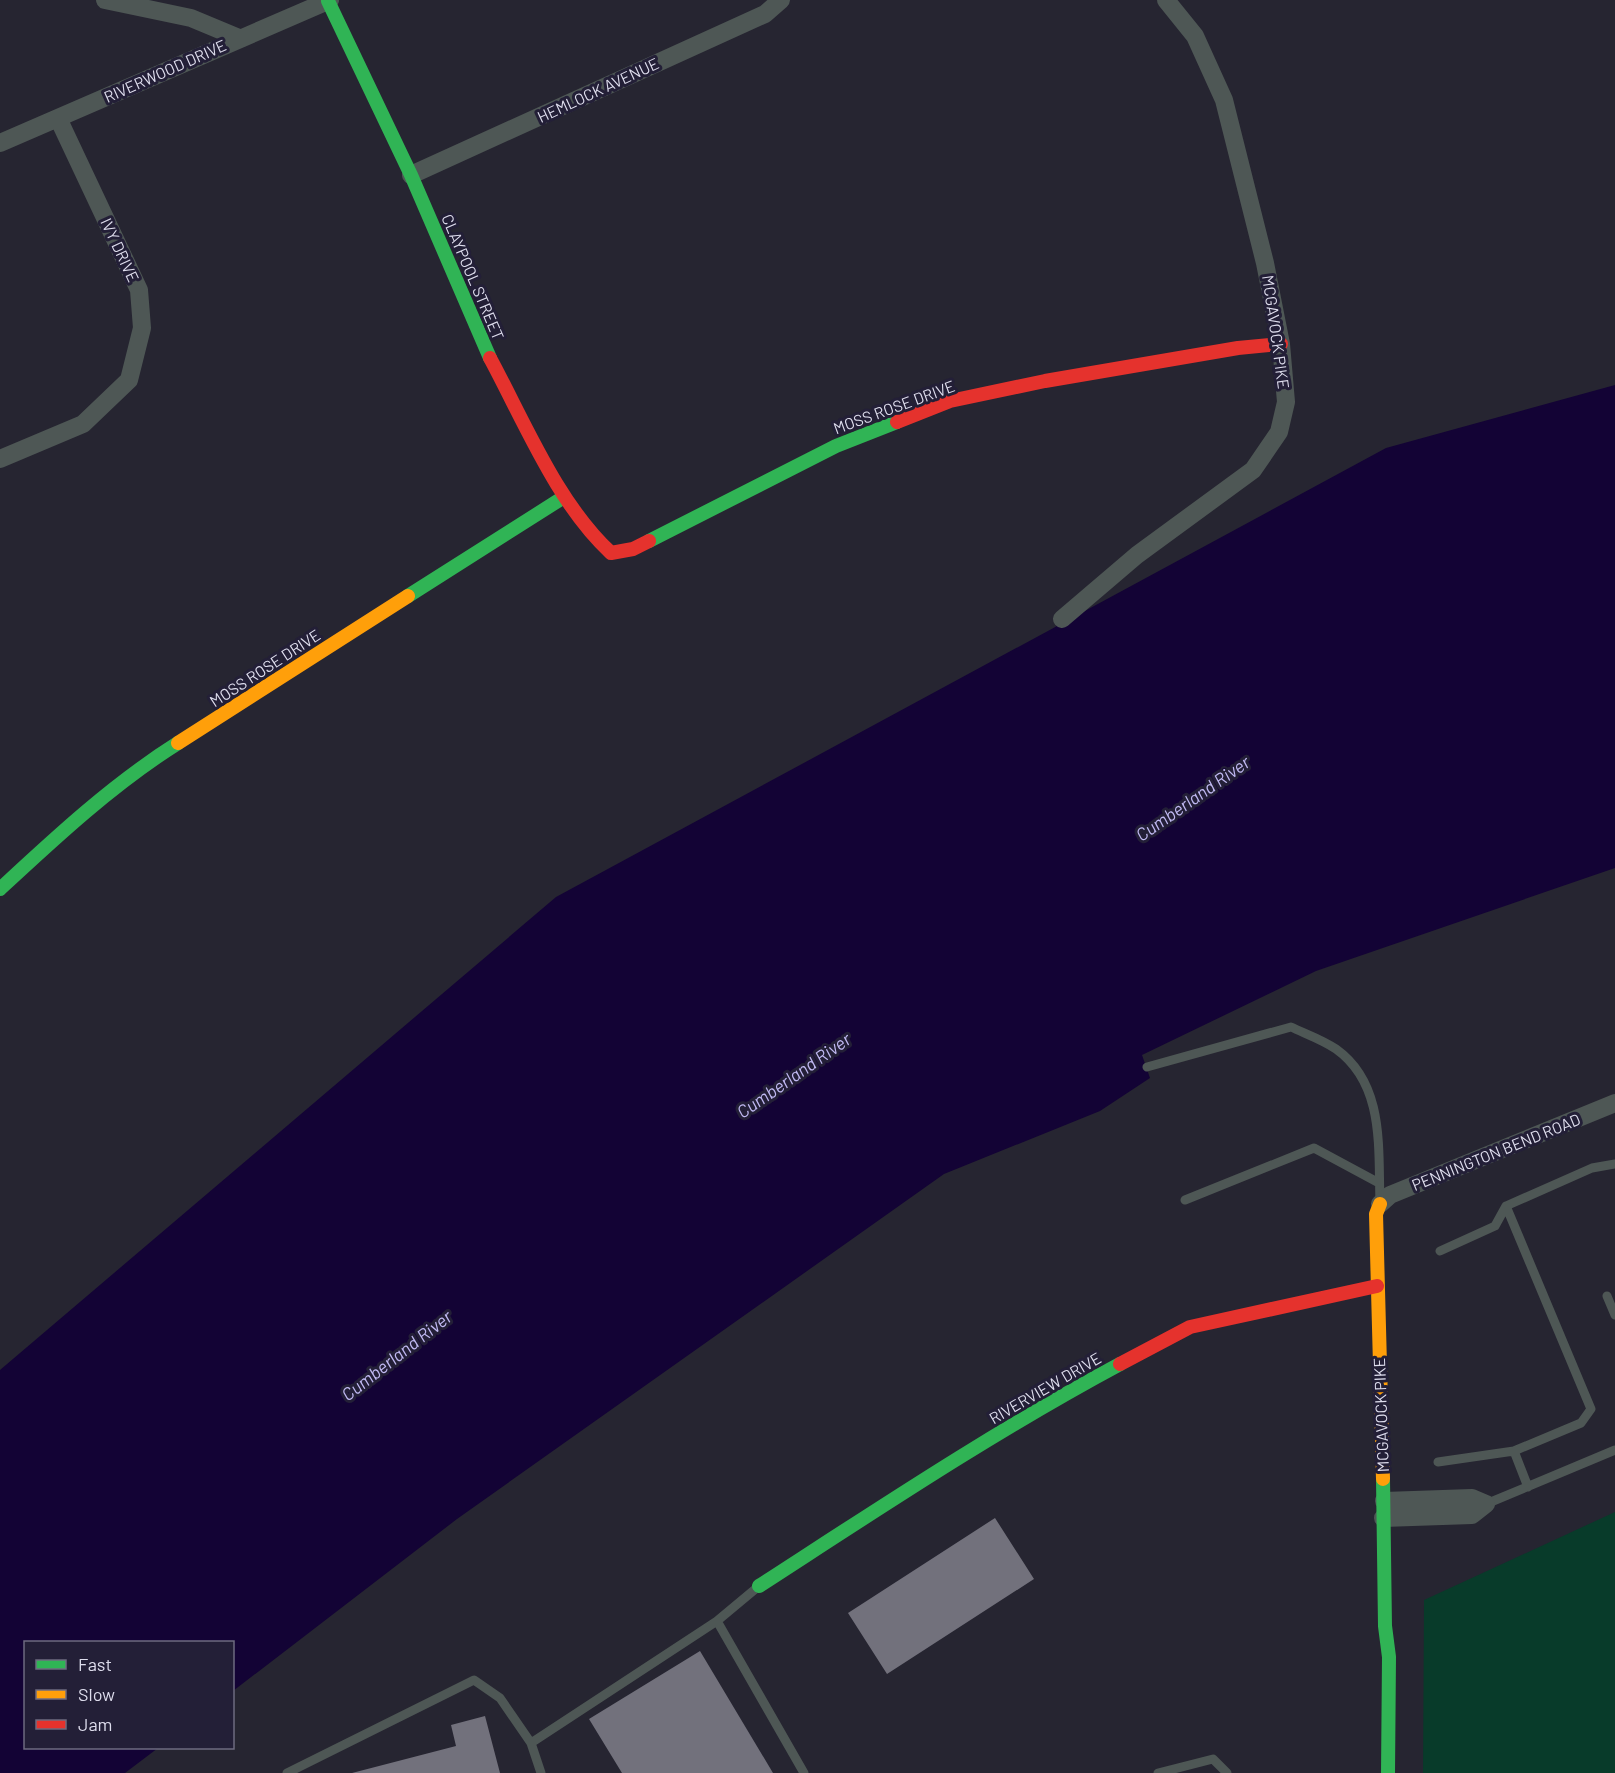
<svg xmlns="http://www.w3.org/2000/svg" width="1615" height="1773" font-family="Barlow,sans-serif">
<rect width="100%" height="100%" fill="#262531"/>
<!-- green -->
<path fill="#083b2a" d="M1615,1512v261h-192l1,-173z"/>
<!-- water -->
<path fill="#130335" d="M1615,385v483l-299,103 -174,84 8,23 -50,33 -156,63 -487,345 -224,172 -1,-49h-206v106h132l-33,25h-125v-403l556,-473 830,-449z"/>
<!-- building -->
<path fill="#72717c" d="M995,1518l39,61 -147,95 -39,-61z
M700,1651l73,122h-151l-33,-54z
M485,1716l15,57h-148l104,-27 -5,-21z"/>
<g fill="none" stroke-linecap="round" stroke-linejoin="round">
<!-- lane -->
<path stroke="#4e5755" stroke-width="9" d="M1147,1067l144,-40c15,7 32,13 45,22 49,35 42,99 44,153
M1185,1200l129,-52 65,35
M1440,1251l55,-25 11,-20 86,-38 23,-4
M1607,1296l8,19
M1514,1451l14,36
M1438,1462l76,-11 67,-28 10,-14 -85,-203
M1486,1504l129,-54
M717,1621l42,-35
M531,1743l10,30
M287,1773l187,-93 26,18 31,45 186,-122 87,152
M1158,1773l55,-14 14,14"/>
<!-- street -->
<path stroke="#4e5755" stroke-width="18" d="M105,0l86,18 48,20
M0,143l330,-143
M411,175l354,-161 16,-14
M0,459l83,-35 46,-44 13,-52 -3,-38 -81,-172
M1062,619l75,-64 116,-85 26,-38 7,-30 -5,-58 -16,-81 -41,-163 -29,-64 -29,-36
M1380,1204l10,-9 225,-92
M1384,1501l88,-3 14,6
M1383,1518l89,-3 14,-11"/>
<!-- fast -->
<path stroke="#30b455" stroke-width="14" d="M328,1l83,174 79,183
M649,541l187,-95 61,-24
M408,596l156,-99
M0,889c56,-52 113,-105 178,-146
M1383,1479l2,147 4,31 -1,116
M759,1586c119,-77 236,-155 361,-222"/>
<!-- slow -->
<path stroke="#ff9f0a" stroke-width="14" d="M178,743l230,-147
M1380,1204l-4,10 7,265"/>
<!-- jam -->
<path stroke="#e5322d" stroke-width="14" d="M490,358c35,65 67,145 121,195l22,-4 16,-8
M897,422l53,-21 95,-20 193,-33 43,-4
M1120,1364l70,-37 187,-41"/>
</g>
<g text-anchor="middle" stroke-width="6" stroke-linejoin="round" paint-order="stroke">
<!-- street labels -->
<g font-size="16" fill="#dedded" stroke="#231f37">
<text transform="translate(165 71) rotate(-24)" y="6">RIVERWOOD DRIVE</text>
<text transform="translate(598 90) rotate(-25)" y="6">HEMLOCK AVENUE</text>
<text transform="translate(120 250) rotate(65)" y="6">IVY DRIVE</text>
<text transform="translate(473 277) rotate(67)" y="6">CLAYPOOL STREET</text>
<text transform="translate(1276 332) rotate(82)" y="6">MCGAVOCK PIKE</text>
<text transform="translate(894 407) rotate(-20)" y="6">MOSS ROSE DRIVE</text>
<text transform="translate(265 668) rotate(-33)" y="6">MOSS ROSE DRIVE</text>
<text transform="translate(1496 1152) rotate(-22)" y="6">PENNINGTON BEND ROAD</text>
<text transform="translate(1045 1388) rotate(-30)" y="6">RIVERVIEW DRIVE</text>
<text transform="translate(1381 1415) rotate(-92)" y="6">MCGAVOCK PIKE</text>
</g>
<!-- water labels -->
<g font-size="18" font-style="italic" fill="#c0b9f2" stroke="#231f37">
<text transform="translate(1193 799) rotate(-35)" y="6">Cumberland River</text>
<text transform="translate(794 1076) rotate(-35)" y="6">Cumberland River</text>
<text transform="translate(397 1356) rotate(-38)" y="6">Cumberland River</text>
</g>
</g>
<!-- legend -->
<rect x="24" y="1641" width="210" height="108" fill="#231f37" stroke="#6e6b80" stroke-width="1.5"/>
<rect x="36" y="1660" width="30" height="9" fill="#30b455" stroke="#6e6b80" stroke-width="1.5"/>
<text x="78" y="1671" font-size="18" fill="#dedded">Fast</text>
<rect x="36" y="1690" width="30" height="9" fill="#ff9f0a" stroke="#6e6b80" stroke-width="1.5"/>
<text x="78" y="1701" font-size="18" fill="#dedded">Slow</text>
<rect x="36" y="1720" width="30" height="9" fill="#e5322d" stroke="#6e6b80" stroke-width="1.5"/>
<text x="78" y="1731" font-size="18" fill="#dedded">Jam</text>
</svg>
